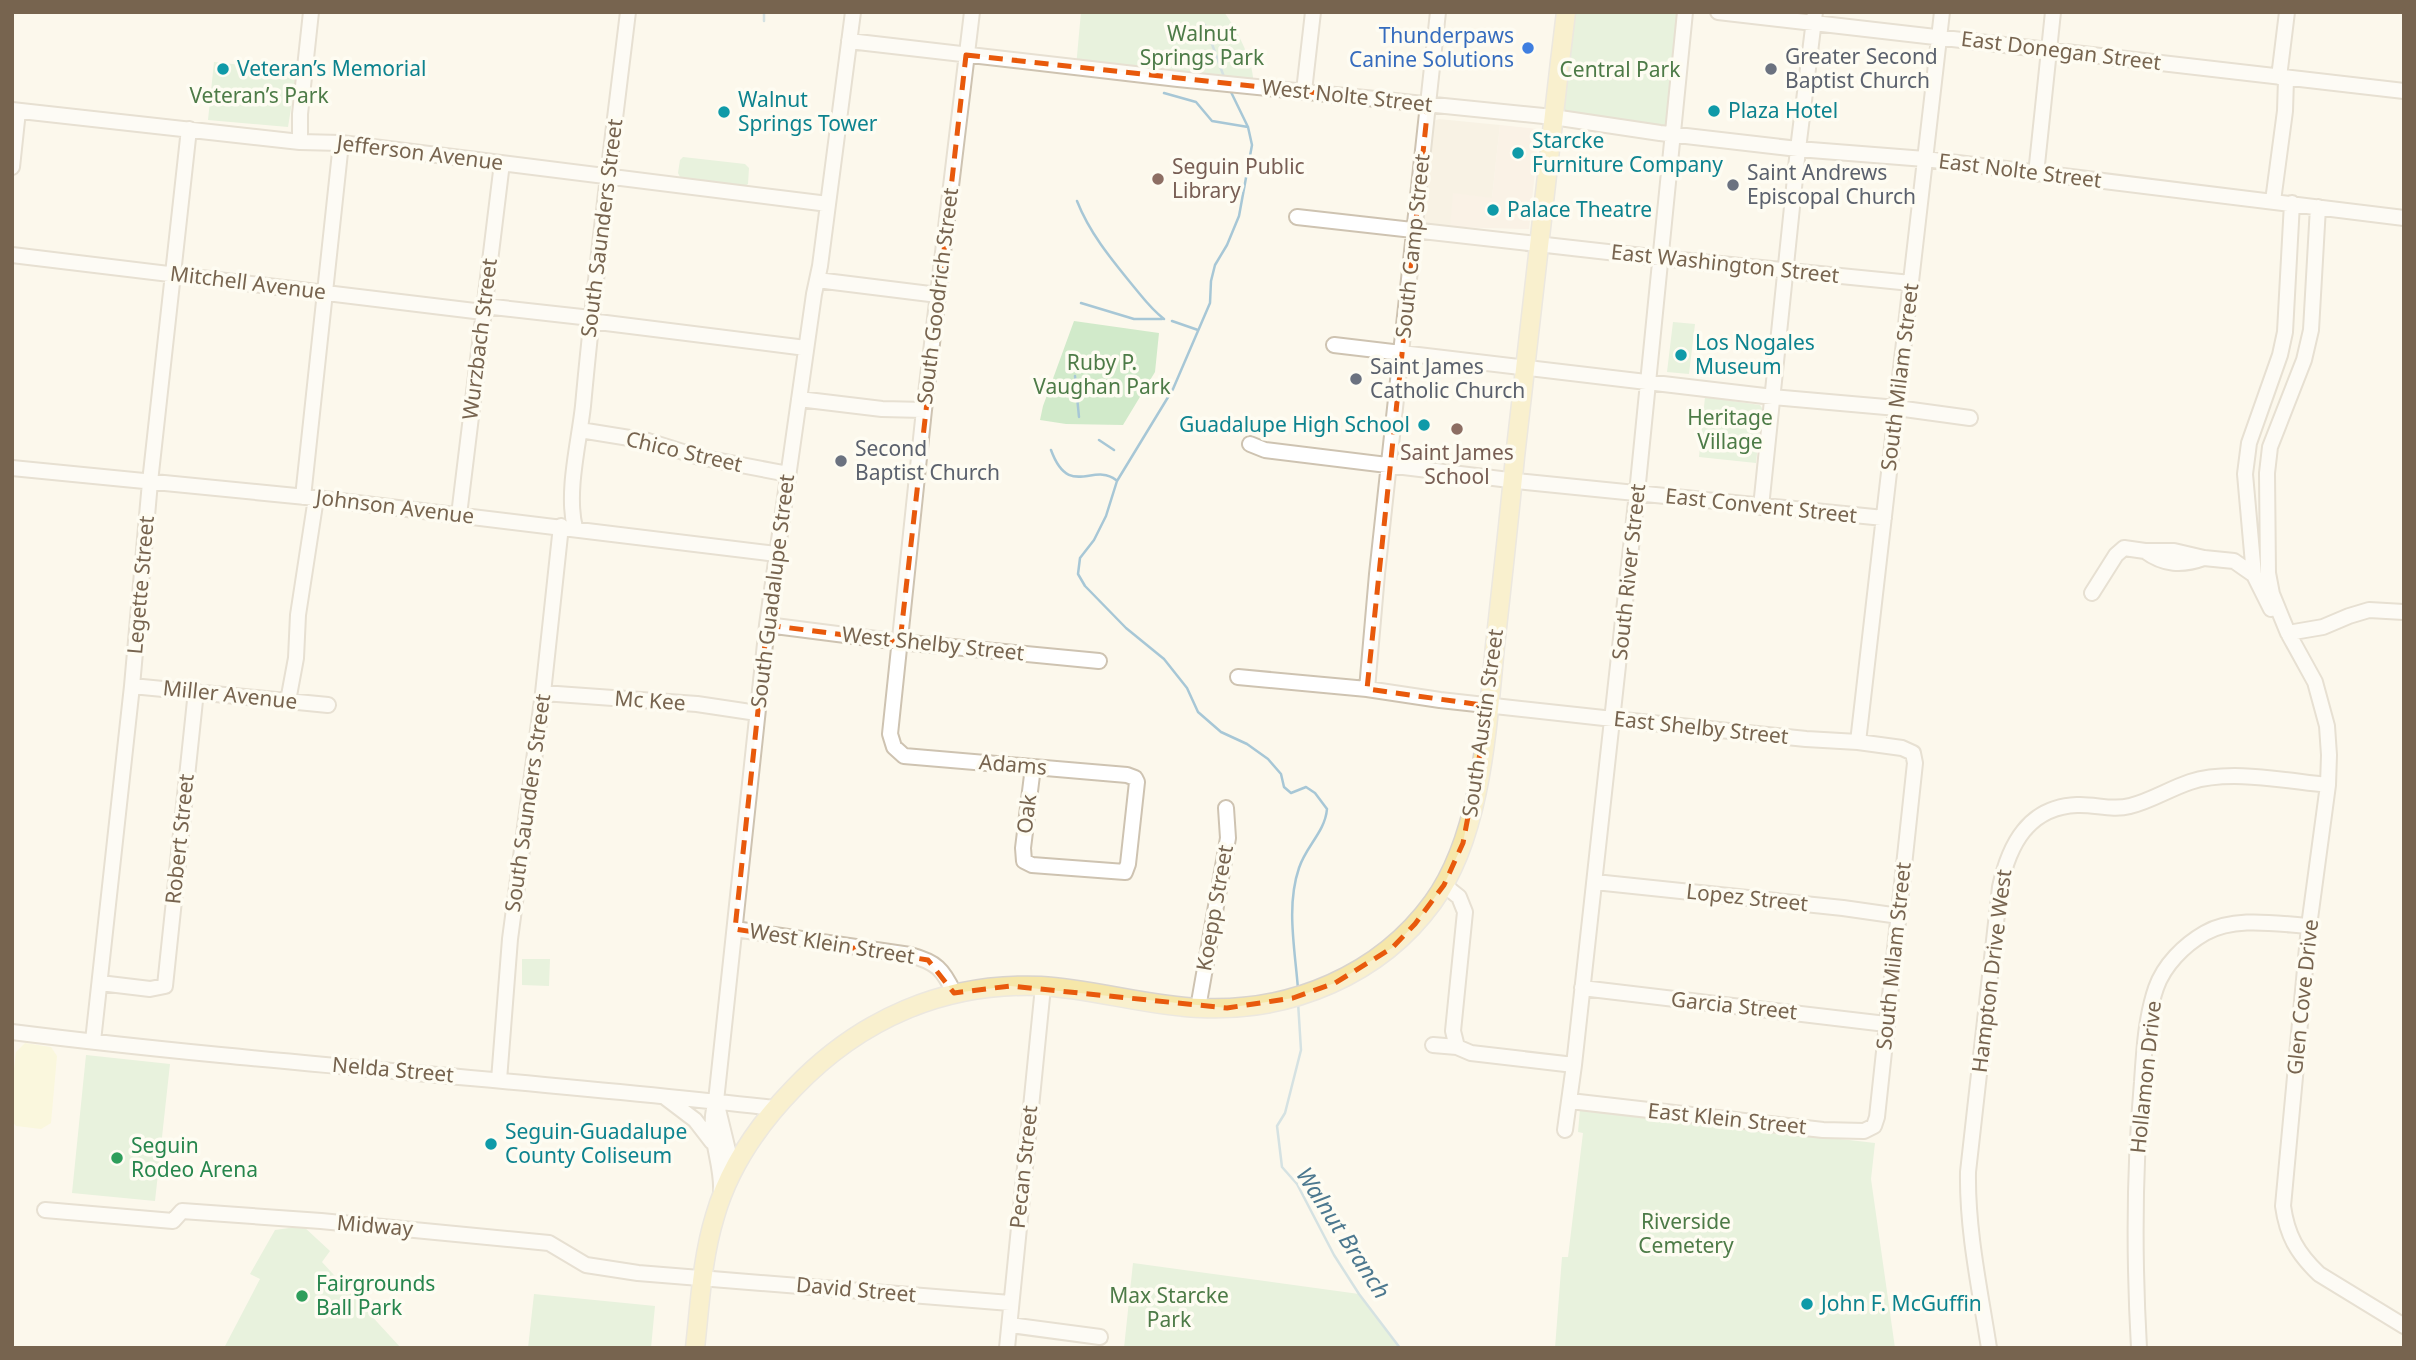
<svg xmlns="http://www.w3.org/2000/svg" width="2416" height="1360" font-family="'Noto Sans',sans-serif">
<rect width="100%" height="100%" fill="#fcf8ec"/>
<!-- residential -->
<path fill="#f3ecda" d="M1439,119l61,6 -8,73 -42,29 -23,-3 -3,-6 10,-97z"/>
<!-- commercial -->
<path fill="#f8eadd" d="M1500,125l37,4 2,3 -10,97 -79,-2 3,-34 39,5z"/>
<!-- green -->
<path fill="#d1eaca" d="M1081,12h143c13,17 32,54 29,74l-177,-19z
M1566,12h119l-12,123 -100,-13 -18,-18z
M214,62l83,9 -9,56 -80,-7z
M683,157l62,7 4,4 -1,16 -5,3 -62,-8 -3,-6 2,-13z
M1074,321l85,12 -4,39 -32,53 -57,-1 -26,-4 3,-14z
M1673,322l22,2 -6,50 -22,-2z
M1705,397l55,8 2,3 -6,55 -57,-6z
M522,959h28l-1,27 -27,-1z
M86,1055l84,9 -15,137 -83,-8z
M1580,1109l295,34 -4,36 24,169h-340l7,-91h6l15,-124 -5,-1z
M303,1226l27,25 -8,11 79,86h-177l36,-69 -10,-5 25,-44z
M1133,1263l226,31 41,54h-276z
M534,1294l121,12 -4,42h-123z"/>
<!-- sand -->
<path fill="#f9f7c9" d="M25,1043l26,4 6,9 -6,67 -10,6 -25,-3 -4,-5v-36l4,-33z"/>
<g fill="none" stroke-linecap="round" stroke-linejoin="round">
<!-- stream -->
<path stroke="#a7c7d6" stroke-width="2.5" d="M764,21v-9
M1205,25l19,52
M1230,90l18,37 4,18 -13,71 -12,29 -12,20 -4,16 -1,22 -37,86 -56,92 -11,35 -12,24 -14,18 -2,16 7,12 41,42 38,31 23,29 11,24 23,20 26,12 21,15 13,15 3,13 7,6 15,-6 9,6 12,16c-2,23 -21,37 -28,59 -13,38 -4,81 -1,121
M1164,93l32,9 16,19 36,6
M1077,201c13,33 35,59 57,86 10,12 17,22 30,32
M1081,303l53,16h28
M1172,321l26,9
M1075,376l4,41
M1099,440l15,10
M1051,450c18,49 42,12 65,30
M1298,1002l3,48 -16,63 -8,13 5,41 15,17 37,71 25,39 41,54"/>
<!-- minor casing -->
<g stroke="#cec3b1" stroke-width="18">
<path id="minor" d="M972,12l-48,398 -34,324 4,13 10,9 223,19 8,3 2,4 -9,82 -3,8 -93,-7 -8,-4 -1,-13 10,-81
M1718,12l686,79
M849,41l329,38 375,38 107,16 138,16 127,10 479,59
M2279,77l8,-65
M1304,91l9,-79
M12,110l288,32 41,1 487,61
M300,142v-28l11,-102
M12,167l6,-56
M2036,174l17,-162
M2273,201l12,-90 1,-32
M2318,207l-7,123 -7,30 -34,87 -3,26 1,100 4,21 16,39 27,49 12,44 2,29 -1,30 -19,141 -26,280c4,29 14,47 36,68l85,52
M1297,217l364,41 250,25
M12,255l471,57
M817,280l121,15
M484,306l107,12
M590,321l216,27
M1334,345l439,52 124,11 73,10
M799,399l83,10 42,1
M580,430l68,11 51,16 89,17
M1250,444l15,6 261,32 358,36
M12,468l304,30 460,56
M303,497l38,-354
M1761,507l37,-358 17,-137
M459,515l43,-352
M575,528c-9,-36 4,-85 8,-122 12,-132 29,-262 45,-394
M2145,551c19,14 37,15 59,7
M2092,593l24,-38 8,-7 21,3h29l30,7 30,3 20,14
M2271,609l-17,-34 -9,-101 4,-31 31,-88 5,-23 7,-129
M767,625l133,17 199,19
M2288,633l35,-6 26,-11 20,-6 35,2
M1238,677l129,12 73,11 173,19 193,20 52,3 44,6 11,5 2,10 -38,354 -3,9 -10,5 -41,-1 -253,-29
M132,686l196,19
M1367,689l10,-115 61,-562
M543,693l154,11 60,9
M288,701l8,-43 2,-43 18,-117
M1858,742l84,-730
M1595,882l248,26 56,8
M1444,885l15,12 6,15 -12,119 4,16
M735,929l175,26c26,7 33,14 44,38
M100,983l50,6 15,-3 31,-295
M1582,988l304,36
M1198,1008l30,-170 -2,-30
M12,1032c254,32 509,47 762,76
M93,1041l39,-355 18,-204 39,-353
M1433,1045l24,2 14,6 103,12
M499,1080l11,-141 33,-246 18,-167
M666,1098l29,22 17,22
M714,1109c-6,29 9,55 7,84
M1565,1130l9,-65 63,-572 48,-481
M733,1171l-17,-70 51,-476 47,-331 6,-28 33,-254
M45,1210l128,11 9,-10 139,10 228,22 37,22 52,8 372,30
M1010,1325l90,12
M1007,1348l36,-361
M1989,1348c-9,-58 -22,-117 -21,-176l32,-285c9,-42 28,-80 77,-82 18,-1 35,6 53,1 21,-5 39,-17 60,-24 40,-13 96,-1 138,3
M2139,1348c-5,-89 -5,-177 3,-266 2,-31 4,-65 14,-94 8,-23 28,-43 49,-55 30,-17 72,-9 104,-7"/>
</g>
<!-- major casing -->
<g stroke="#d9d4ce" stroke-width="21">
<path id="major" d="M695,1348c5,-44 7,-90 20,-132 14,-49 44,-92 79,-128 66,-69 150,-106 247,-102 53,3 106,20 160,22 90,4 179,-33 232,-106 49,-68 54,-175 62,-256 7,-63 14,-126 20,-189 16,-149 33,-297 51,-445"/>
</g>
<!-- minor -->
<use href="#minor" stroke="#fff" stroke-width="14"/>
<!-- major -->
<use href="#major" stroke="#f6e7a9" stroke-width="18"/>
</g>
<!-- marked area -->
<path d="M0 0H2416V1360H0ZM966,55l462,50 -61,584 122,17 -26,137 -19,42 -29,39 -23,24 -57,35 -42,15 -66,10 -217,-22 -56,7 -26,-33 -193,-31 32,-304 133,17z" fill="#fcf8ec" fill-opacity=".55" fill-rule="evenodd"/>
<path fill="none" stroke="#e8590c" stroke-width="5" stroke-dasharray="14 9" stroke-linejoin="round" d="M966,55l462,50 -61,584 122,17 -26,137 -19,42 -29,39 -23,24 -57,35 -42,15 -66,10 -217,-22 -56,7 -26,-33 -193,-31 32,-304 133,17z"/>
<!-- markers -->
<circle fill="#3f7fe0" stroke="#fefcf2" stroke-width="2.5" cx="1528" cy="48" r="7"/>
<g fill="#0f9aa8" stroke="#fefcf2" stroke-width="2.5">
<circle cx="223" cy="69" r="7"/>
<circle cx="1714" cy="111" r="7"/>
<circle cx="724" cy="112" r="7"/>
<circle cx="1518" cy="153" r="7"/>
<circle cx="1493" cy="210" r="7"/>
<circle cx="1681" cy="355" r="7"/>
<circle cx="1424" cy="425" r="7"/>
<circle cx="491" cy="1144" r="7"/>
<circle cx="1807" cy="1304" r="7"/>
</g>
<g fill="#6b7280" stroke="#fefcf2" stroke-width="2.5">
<circle cx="1771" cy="69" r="7"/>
<circle cx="1733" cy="185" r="7"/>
<circle cx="1356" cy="379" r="7"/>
<circle cx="841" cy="461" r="7"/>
</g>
<g fill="#8d6e63" stroke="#fefcf2" stroke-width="2.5">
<circle cx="1158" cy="179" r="7"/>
<circle cx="1457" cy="429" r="7"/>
</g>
<g fill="#2e9e5b" stroke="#fefcf2" stroke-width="2.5">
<circle cx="117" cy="1158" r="7"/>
<circle cx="302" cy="1296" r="7"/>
</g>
<g text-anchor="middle" stroke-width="7" stroke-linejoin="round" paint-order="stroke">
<!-- park labels -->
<g font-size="21" fill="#4d7b47" stroke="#fefcf2">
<text x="1202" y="41">Walnut<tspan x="1202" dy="24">Springs Park</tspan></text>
<text x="1620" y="77">Central Park</text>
<text x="259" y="103">Veteran’s Park</text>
<text x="1102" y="370">Ruby P.<tspan x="1102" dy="24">Vaughan Park</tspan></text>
<text x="1730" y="425">Heritage<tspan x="1730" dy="24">Village</tspan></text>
<text x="1686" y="1229">Riverside<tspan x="1686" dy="24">Cemetery</tspan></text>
<text x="1169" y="1303">Max Starcke<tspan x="1169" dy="24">Park</tspan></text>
</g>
<!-- shop labels -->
<g font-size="21" fill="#366cbe" stroke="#fefcf2" text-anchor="end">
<text x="1514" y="43">Thunderpaws<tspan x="1514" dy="24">Canine Solutions</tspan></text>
</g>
<!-- street labels -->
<g font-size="21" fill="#77644f" stroke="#fefcf2">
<text transform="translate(2061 51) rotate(7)" y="7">East Donegan Street</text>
<text transform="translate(1347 96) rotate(6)" y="7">West Nolte Street</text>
<text transform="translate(420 153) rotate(7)" y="7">Jefferson Avenue</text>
<text transform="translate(2020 171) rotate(7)" y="7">East Nolte Street</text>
<text transform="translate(602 228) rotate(-83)" y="7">South Saunders Street</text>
<text transform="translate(1413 246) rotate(-84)" y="7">South Camp Street</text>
<text transform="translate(1725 264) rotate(6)" y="7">East Washington Street</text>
<text transform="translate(248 283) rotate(7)" y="7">Mitchell Avenue</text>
<text transform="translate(938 296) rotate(-83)" y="7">South Goodrich Street</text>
<text transform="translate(480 339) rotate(-83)" y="7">Wurzbach Street</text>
<text transform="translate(1900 377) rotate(-83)" y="7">South Milam Street</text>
<text transform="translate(684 452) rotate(13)" y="7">Chico Street</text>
<text transform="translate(1761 506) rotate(6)" y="7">East Convent Street</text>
<text transform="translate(395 507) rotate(7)" y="7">Johnson Avenue</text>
<text transform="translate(1629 572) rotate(-84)" y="7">South River Street</text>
<text transform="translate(141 585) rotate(-85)" y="7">Legette Street</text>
<text transform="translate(773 591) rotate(-83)" y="7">South Guadalupe Street</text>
<text transform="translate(933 644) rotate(6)" y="7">West Shelby Street</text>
<text transform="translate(230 695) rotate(6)" y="7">Miller Avenue</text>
<text transform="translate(650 701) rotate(4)" y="7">Mc Kee</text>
<text transform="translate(1483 723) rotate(-82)" y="7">South Austin Street</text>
<text transform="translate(1701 728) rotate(6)" y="7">East Shelby Street</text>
<text transform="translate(1013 765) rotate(5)" y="7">Adams</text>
<text transform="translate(528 803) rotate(-82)" y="7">South Saunders Street</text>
<text transform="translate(1027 814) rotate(-83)" y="7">Oak</text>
<text transform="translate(180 839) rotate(-84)" y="7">Robert Street</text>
<text transform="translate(1747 898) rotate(6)" y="7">Lopez Street</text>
<text transform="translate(1215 908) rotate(-80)" y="7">Koepp Street</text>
<text transform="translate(832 944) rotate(9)" y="7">West Klein Street</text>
<text transform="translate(1894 956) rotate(-84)" y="7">South Milam Street</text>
<text transform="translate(1992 971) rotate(-83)" y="7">Hampton Drive West</text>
<text transform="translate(2303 997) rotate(-84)" y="7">Glen Cove Drive</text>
<text transform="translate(1734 1006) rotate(6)" y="7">Garcia Street</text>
<text transform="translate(393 1070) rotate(5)" y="7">Nelda Street</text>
<text transform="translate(2146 1077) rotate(-84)" y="7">Hollamon Drive</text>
<text transform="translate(1727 1119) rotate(6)" y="7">East Klein Street</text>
<text transform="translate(1024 1167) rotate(-84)" y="7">Pecan Street</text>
<text transform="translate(375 1226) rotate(5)" y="7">Midway</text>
<text transform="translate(856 1290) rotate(5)" y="7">David Street</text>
</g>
<!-- worship labels -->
<g font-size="21" fill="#5b616d" stroke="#fefcf2" text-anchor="start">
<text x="1785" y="64">Greater Second<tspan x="1785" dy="24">Baptist Church</tspan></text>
<text x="1747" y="180">Saint Andrews<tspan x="1747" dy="24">Episcopal Church</tspan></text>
<text x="1370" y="374">Saint James<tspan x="1370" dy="24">Catholic Church</tspan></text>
<text x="855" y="456">Second<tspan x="855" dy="24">Baptist Church</tspan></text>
</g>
<!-- culture labels -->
<g font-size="21" fill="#0d838f" stroke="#fefcf2" text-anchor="start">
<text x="237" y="76">Veteran’s Memorial</text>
<text x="738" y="107">Walnut<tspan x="738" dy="24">Springs Tower</tspan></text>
<text x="1728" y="118">Plaza Hotel</text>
<text x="1532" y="148">Starcke<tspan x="1532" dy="24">Furniture Company</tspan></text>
<text x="1507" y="217">Palace Theatre</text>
<text x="1695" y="350">Los Nogales<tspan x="1695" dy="24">Museum</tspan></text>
<text x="1410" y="432" text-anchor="end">Guadalupe High School</text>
<text x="505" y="1139">Seguin-Guadalupe<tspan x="505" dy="24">County Coliseum</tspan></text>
<text x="1821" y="1311">John F. McGuffin</text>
</g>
<!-- education labels -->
<g font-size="21" fill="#785e54" stroke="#fefcf2" text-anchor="start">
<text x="1172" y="174">Seguin Public<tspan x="1172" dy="24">Library</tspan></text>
<text x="1457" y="460" text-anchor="middle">Saint James<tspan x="1457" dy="24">School</tspan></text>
</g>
<!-- leisure labels -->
<g font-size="21" fill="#27864d" stroke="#fefcf2" text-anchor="start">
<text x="131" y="1153">Seguin<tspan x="131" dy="24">Rodeo Arena</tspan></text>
<text x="316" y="1291">Fairgrounds<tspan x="316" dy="24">Ball Park</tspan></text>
</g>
<!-- water labels -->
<g font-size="23" font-style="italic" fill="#4c788f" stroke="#fefcf2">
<text transform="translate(1343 1233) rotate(57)" y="8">Walnut Branch</text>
</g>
</g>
<!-- border -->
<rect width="2416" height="1360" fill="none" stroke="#77644f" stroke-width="28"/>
</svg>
